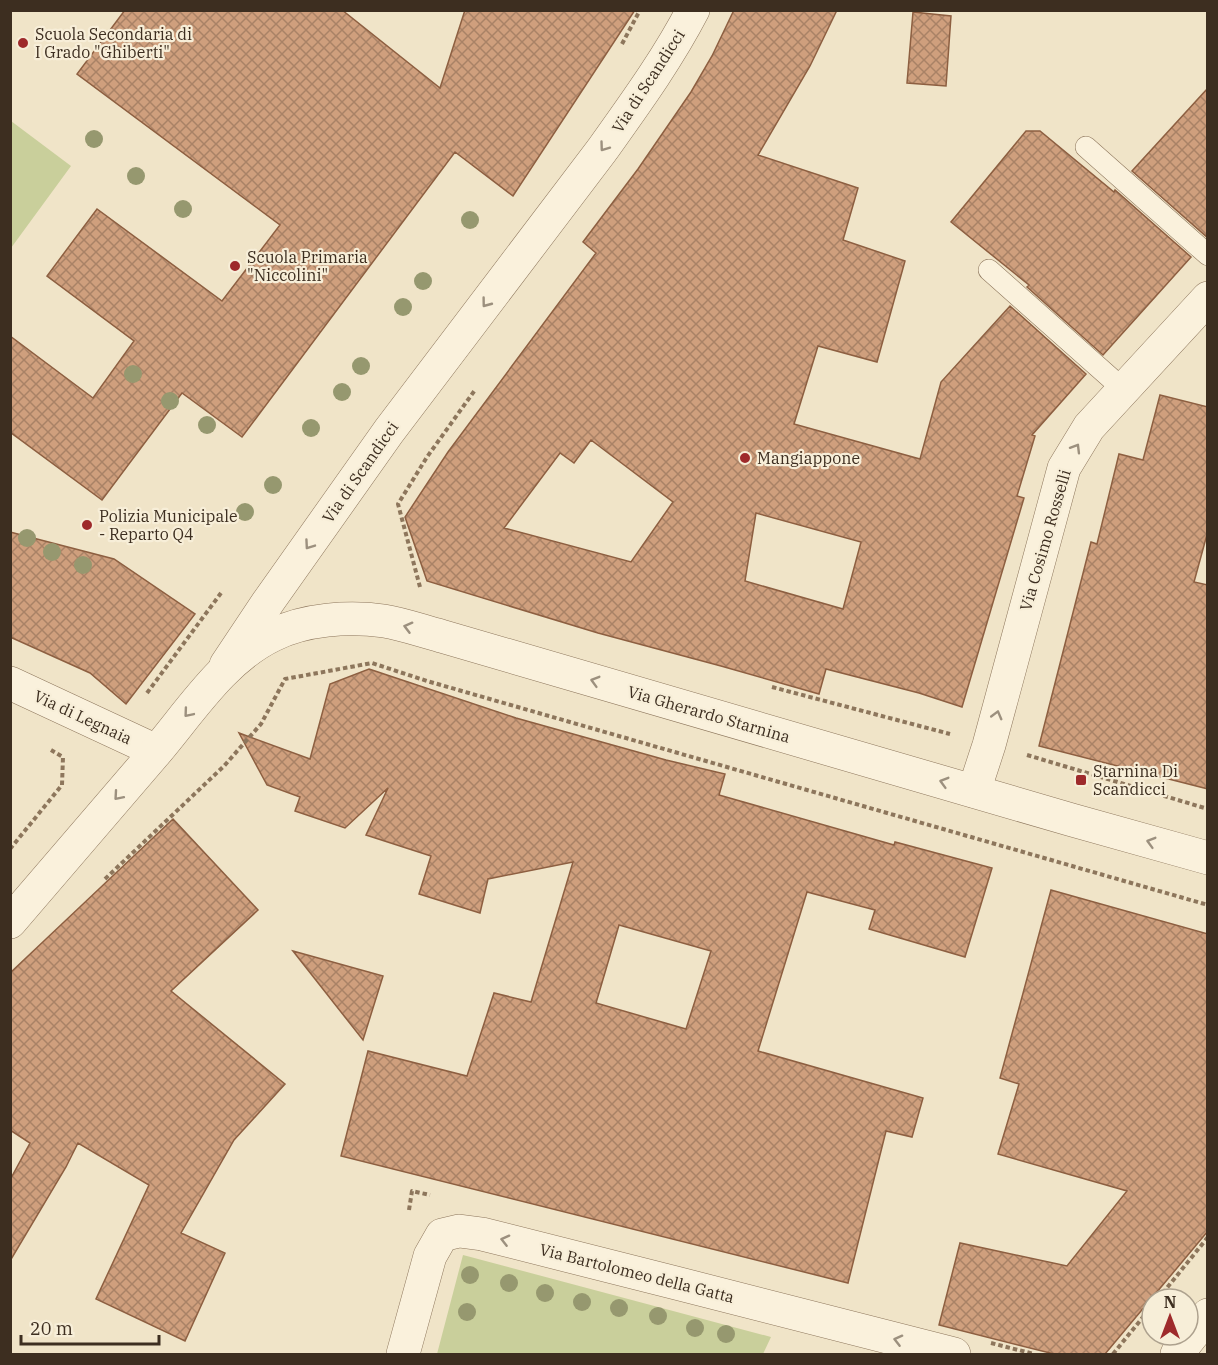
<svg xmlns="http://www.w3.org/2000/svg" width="1218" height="1365" font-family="'IBM Plex Serif',serif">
<defs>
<pattern id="building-cross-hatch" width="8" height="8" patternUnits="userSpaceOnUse" patternTransform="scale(1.5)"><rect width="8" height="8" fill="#cf9f7d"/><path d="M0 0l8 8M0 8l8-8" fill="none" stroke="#a98266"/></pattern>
</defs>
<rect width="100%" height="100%" fill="#f0e4c8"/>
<!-- green -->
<path fill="#c9cf9b" d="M11,121l60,45 -60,82z
M463,1255l308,82 -8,17h-326z"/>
<!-- building -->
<path fill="url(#building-cross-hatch)" stroke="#8d5f41" stroke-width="1.5" fill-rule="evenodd" d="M125,10h217l98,78 25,-78h170l-122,186 -58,-44 -213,285 -60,-44 -80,107 -92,-68v-96l83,62 41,-57 -87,-65 50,-67 125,92 58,-76 -203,-151z
M734,10h103l-27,56 -52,89 100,33 -15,52 62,21 -28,101 -59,-16 -24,78 126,35 21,-77 69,-76 76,68 -54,61 3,1 -18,60 7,2 -62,209 -43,-14 -93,-24 -7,25 -98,-28 -123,-33 -171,-52 -22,-64 43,-65 148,-199 -13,-11 55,-73 53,-77 21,-36zM591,440l82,62 -42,60 -127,-34 56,-75 14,10zM756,513l105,29 -18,67 -98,-28z
M913,12l38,4 -5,70 -39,-3z
M1208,88v150l-76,-67z
M1026,131h14l74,61 1,-2 76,67 -88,98 -76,-68 2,-2 -78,-63z
M1160,395l48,12v124l-14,51 14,3v204l-169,-43 52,-204 6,2 22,-90 24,6z
M10,532l104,27 81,55 -69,90 -36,-31 -80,-36z
M369,669l147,49 150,42 59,14 -6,21 175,50 1,-3 97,26 -27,89 -96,-28 6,-19 -68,-18 -49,159 165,47 -11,39 -26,-6 -38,152 -507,-127 27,-105 99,25 27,-83 37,9 42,-140 -85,17 -8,34 -61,-19 12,-38 -65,-21 22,-47 -43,40 -50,-17 5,-14 -33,-12 -28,-52 71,26 20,-75zM619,925l92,26 -25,78 -90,-26z
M173,819l85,91 -87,81 114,93 -51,56 -53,93 44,20 -40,88 -89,-42 53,-114 -71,-42 -12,24 -56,94v-81l20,-37 -20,-13v-157z
M1051,890l157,44v297l-103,123h-51l-115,-29 21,-82 107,23 60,-75 -129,-37 21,-70 -19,-6z
M293,951l90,25 -20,64z"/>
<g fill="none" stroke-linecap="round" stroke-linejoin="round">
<!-- service casing -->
<g stroke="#8d765c" stroke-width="22">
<path id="service" d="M1086,147l122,108
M989,270l134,119"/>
</g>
<!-- minor casing -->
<g stroke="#8d765c" stroke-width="34">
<path id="minor" d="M226,665l42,-63 121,-171 213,-281c32,-45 65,-90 91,-140
M10,683l146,68
M974,791l15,-46 75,-277 25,-41 119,-129
M403,1354l27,-98 12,-21 17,-4 23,3 194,49 278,71
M1177,1354l31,-39"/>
</g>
<!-- tertiary casing -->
<g stroke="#8d765c" stroke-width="34">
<path id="tertiary" d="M10,922c49,-57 97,-113 145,-169 35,-41 68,-94 118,-118 32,-16 76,-19 111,-14 19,3 38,10 57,15l631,184 136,38"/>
</g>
<!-- path -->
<path stroke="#8d765c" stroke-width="4" stroke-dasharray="4.5 3" stroke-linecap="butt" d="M622,44l18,-34
M420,587l-22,-83 29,-47 48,-67
M772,687l178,47
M147,693l74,-100
M1027,755l181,54
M10,849l52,-64 1,-28 -12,-7
M105,879l119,-113 37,-42 24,-45 87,-16 55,18 781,224
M409,1210l3,-19 18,4
M1158,1299l50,-62
M991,1343l43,11
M1113,1354l39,-48"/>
<!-- service -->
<use href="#service" stroke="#faf1dc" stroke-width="21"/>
<!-- minor -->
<use href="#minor" stroke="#faf1dc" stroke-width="33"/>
<!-- tertiary -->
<use href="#tertiary" stroke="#faf1dc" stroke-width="33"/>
</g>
<!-- trees -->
<g fill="#96986f">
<circle cx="94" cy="139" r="9"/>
<circle cx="136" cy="176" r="9"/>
<circle cx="183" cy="209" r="9"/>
<circle cx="470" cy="220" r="9"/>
<circle cx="423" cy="281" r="9"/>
<circle cx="403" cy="307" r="9"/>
<circle cx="361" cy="366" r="9"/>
<circle cx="133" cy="374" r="9"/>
<circle cx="342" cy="392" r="9"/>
<circle cx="170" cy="401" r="9"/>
<circle cx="207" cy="425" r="9"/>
<circle cx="311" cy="428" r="9"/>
<circle cx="273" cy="485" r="9"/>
<circle cx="245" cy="512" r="9"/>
<circle cx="27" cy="538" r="9"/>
<circle cx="52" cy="552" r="9"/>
<circle cx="83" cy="565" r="9"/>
<circle cx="470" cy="1275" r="9"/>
<circle cx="509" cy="1283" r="9"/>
<circle cx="545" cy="1293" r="9"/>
<circle cx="582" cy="1302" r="9"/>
<circle cx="619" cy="1308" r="9"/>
<circle cx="467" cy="1312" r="9"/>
<circle cx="658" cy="1316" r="9"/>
<circle cx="695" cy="1328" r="9"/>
<circle cx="726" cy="1334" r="9"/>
</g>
<!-- one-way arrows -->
<defs><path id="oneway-chevron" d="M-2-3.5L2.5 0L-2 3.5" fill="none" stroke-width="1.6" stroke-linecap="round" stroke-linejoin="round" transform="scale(1.5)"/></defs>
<g stroke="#9c907e">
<use href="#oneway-chevron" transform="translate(604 147) rotate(126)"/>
<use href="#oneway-chevron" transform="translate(486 303) rotate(127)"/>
<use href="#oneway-chevron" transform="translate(1076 448) rotate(-59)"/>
<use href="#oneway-chevron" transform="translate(309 545) rotate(125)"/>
<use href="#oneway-chevron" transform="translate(408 627) rotate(-165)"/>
<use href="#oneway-chevron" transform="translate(595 681) rotate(-164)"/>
<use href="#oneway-chevron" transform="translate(188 713) rotate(130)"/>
<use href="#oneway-chevron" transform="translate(997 715) rotate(-75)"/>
<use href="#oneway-chevron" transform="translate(944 782) rotate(-164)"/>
<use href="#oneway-chevron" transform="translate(118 796) rotate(131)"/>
<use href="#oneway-chevron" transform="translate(1151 842) rotate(-164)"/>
<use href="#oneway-chevron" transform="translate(505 1240) rotate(-166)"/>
<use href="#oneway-chevron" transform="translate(898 1340) rotate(-166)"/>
</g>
<!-- markers -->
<g fill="#9e2a2b" stroke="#f7eed8" stroke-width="2">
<circle cx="23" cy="43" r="6"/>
<circle cx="235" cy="266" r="6"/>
<circle cx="745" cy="458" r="6"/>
<circle cx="87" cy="525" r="6"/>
<rect x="1075" y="774" width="12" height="12" rx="3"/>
</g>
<g text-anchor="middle" stroke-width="4.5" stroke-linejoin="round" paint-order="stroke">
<!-- poi labels -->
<g font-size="16" fill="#3d2e20" stroke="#f7eed8" text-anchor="start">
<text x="35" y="40">Scuola Secondaria di<tspan x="35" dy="18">I Grado "Ghiberti"</tspan></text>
<text x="247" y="263">Scuola Primaria<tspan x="247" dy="18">"Niccolini"</tspan></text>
<text x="757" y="464">Mangiappone</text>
<text x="99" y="522">Polizia Municipale<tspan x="99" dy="18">- Reparto Q4</tspan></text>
<text x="1093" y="777">Starnina Di<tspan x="1093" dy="18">Scandicci</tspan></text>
</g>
<!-- street labels -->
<g font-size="16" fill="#3d2e20" stroke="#f7eed8">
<text transform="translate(648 81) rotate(-57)" y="6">Via di Scandicci</text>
<text transform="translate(360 472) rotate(-55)" y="6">Via di Scandicci</text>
<text transform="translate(1045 540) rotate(-74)" y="6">Via Cosimo Rosselli</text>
<text transform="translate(709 714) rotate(16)" y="6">Via Gherardo Starnina</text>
<text transform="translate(83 717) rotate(25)" y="6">Via di Legnaia</text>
<text transform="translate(637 1273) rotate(14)" y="6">Via Bartolomeo della Gatta</text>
</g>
</g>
<!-- border -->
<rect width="1218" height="1365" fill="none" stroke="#3d2e20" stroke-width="24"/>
<!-- north arrow -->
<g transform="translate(1170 1317)"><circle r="28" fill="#f7eed8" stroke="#ada18e" stroke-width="1.5"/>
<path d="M0-4.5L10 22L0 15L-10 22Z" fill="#9e2a2b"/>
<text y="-9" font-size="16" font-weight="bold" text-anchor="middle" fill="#3d2e20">N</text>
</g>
<!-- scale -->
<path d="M21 1335v9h138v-9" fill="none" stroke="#3d2e20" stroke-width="3"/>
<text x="30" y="1335" font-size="18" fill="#3d2e20" stroke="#f7eed8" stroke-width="4.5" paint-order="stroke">20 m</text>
</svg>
